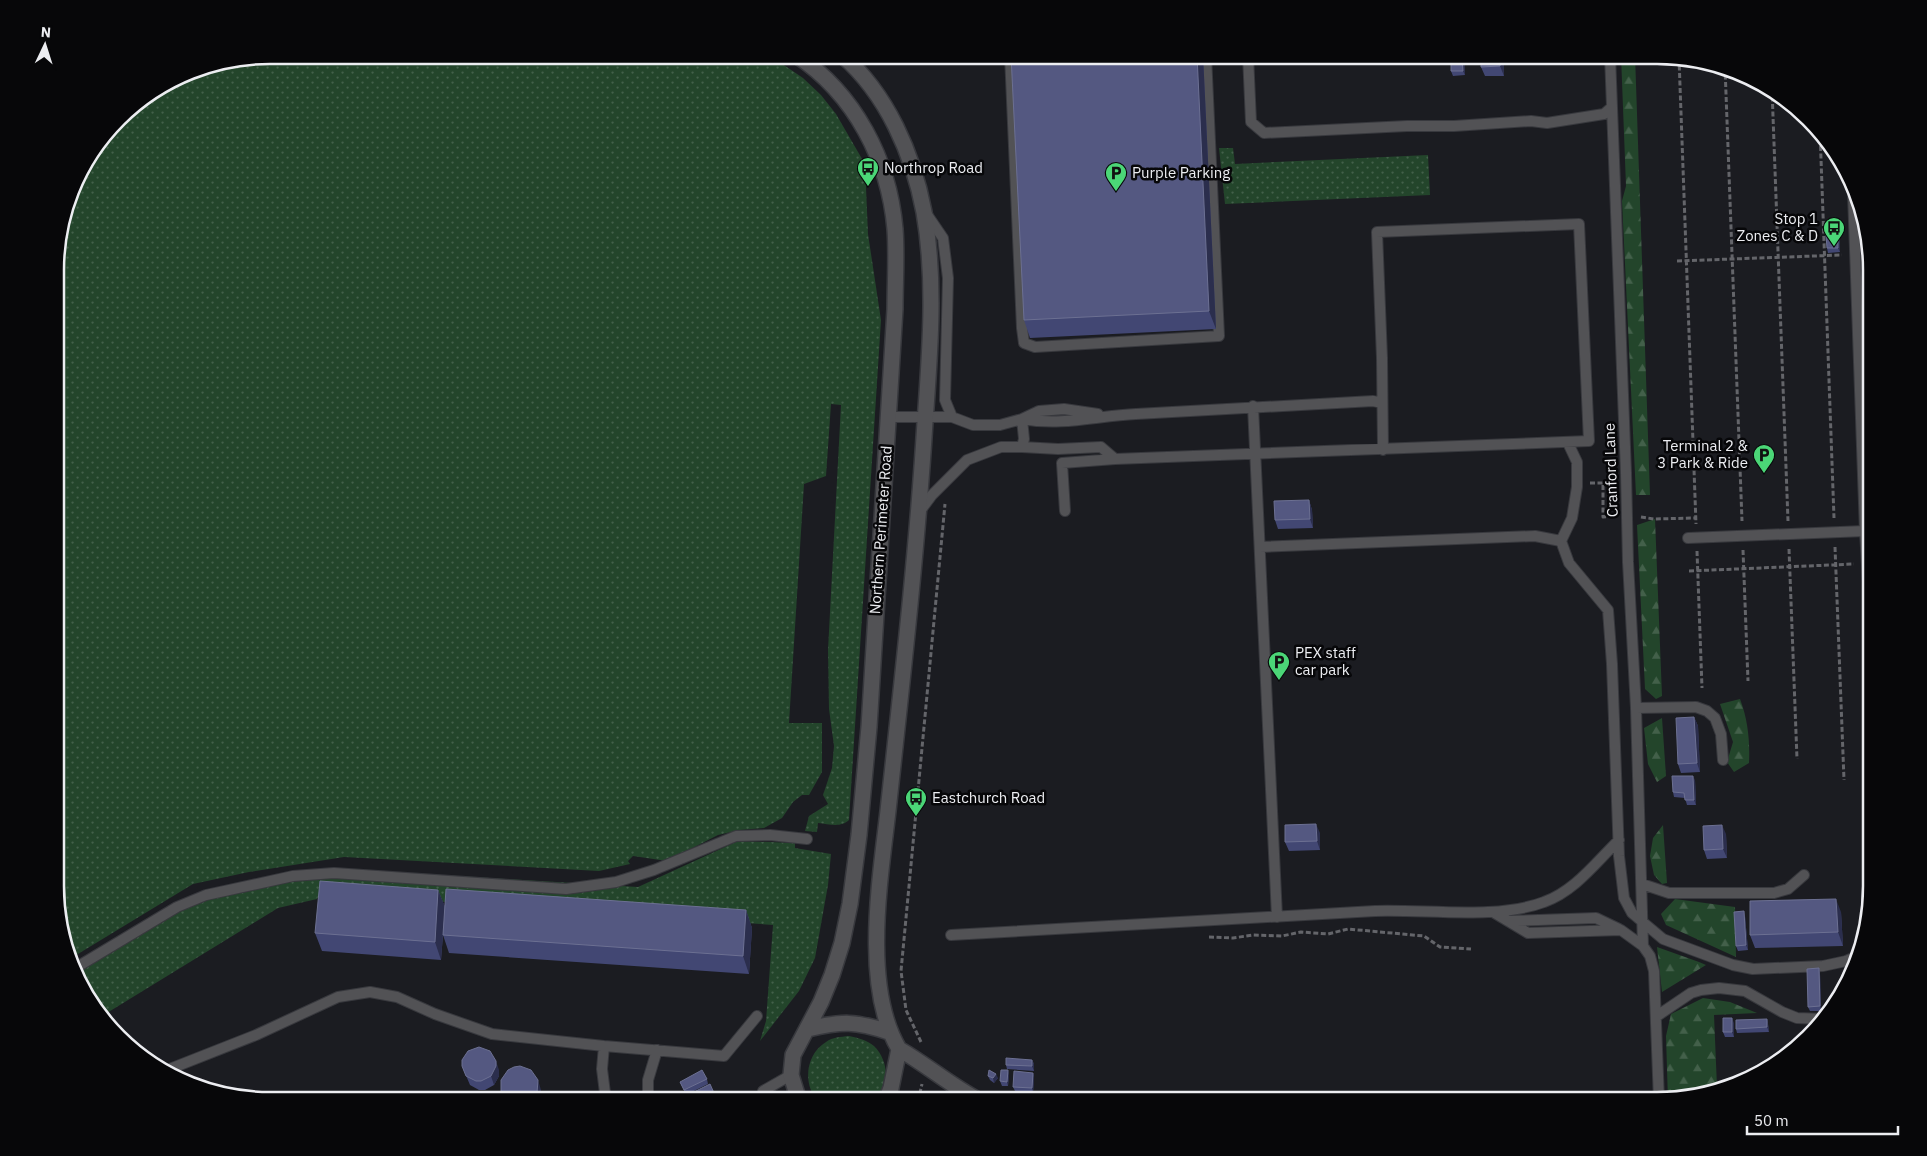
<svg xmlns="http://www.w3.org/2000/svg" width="1927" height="1156" font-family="'IBM Plex Sans',sans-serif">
<defs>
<pattern id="grass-dots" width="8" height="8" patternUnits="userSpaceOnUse" patternTransform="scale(1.25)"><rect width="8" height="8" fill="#23452b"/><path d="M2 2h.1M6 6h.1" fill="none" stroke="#43604a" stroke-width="1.8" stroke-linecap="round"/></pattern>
<pattern id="forest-firs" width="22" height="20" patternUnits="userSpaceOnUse" patternTransform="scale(1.25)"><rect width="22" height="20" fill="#23452b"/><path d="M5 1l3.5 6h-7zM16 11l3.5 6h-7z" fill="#43604a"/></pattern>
</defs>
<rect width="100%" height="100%" fill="#1b1c21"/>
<!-- grass -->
<path fill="url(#grass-dots)" d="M269,55h500l34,23 18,17 15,19 29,50 3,70 13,86 -32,500c-8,8 -20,4 -31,3l-1,9 -12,-1 4,-15 19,-12 -5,-9 9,-27 2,-22 -5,-37 -1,-59 13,-245 -10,-1 -5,72 -22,8 -15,239h33v49l-13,23h-7l-9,7 -11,16 -18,10 -24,2 -22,5 -51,26 -34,-5 -5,5 2,3 -31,7 -255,-14 -95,15 -56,12 -120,73 -16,-43v-672l20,-68 51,-66 60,-37z
M1219,148h14l2,16 193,-9 2,40 -205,9z
M738,841l57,2v5l36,6 -3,31 -13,73 -16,33 -39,50 6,-20 7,-96 -453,-32 -3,6 -39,9 -176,108 -11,-11 -14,-37 116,-70 152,-29 293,18z
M849,1036c9,2 18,4 25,10 15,15 16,39 2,55h-58c-16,-17 -12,-47 8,-59 7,-5 14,-5 23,-6z"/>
<!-- forest -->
<path fill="url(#forest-firs)" d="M1621,55h14l15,440h-14l-14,-294 4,-15z
M1655,519l7,177 -6,3 -11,-10 -8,-164z
M1740,699c8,21 10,42 9,64l-15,9 -7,-10 6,-20 -13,-38z
M1662,718l4,58 -9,6 -9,-18 -4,-36z
M1663,825l4,58 -5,1 -8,-9 -4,-19 3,-18z
M1675,899l60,8 1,50 -70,-32 -5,-11z
M1657,947l42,15 7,3 -44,27z
M1703,998l27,4 27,11 -43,2 3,72 -49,14 -2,-65 5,-22z"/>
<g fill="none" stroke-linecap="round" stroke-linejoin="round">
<!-- service casing -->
<g stroke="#38393e" stroke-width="12">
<path id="service" d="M1010,55l12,273 2,15 11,4 184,-11 -13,-281
M1248,55l3,67 13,11 143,-7h47l77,-5 16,2 57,-9 8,-7
M1610,55l16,418 2,89 8,146 7,238
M1853,193l12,338 7,120
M926,213l17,25 5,40 -3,122 7,17
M1253,406l24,511
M888,417h64l21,8h27l22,-6 17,-8 25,-2 34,5
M1022,419c41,7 74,-3 114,-5 79,-5 158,-9 237,-13l9,2
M1568,443l9,19v25l-5,31 -11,23 8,22 39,47 4,54 7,192 5,42 8,15 31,26 70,26 20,4 70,-3 23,-5 9,-4
M1022,447l36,2 43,-2 14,12
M920,511l12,-16 35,-35 34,-13h21l2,-8 -2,-20
M1065,511l-3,-48 53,-4 474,-18 -10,-217 -202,8 5,126 1,92
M1688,538l177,-7
M1260,547l275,-11 26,5
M1636,708l60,-1 11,4 8,7 6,16 2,26
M1642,884l27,9h105l14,-4 16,-14
M1493,912l35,21 93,-3 22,16 7,10 4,15 5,130
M1508,921l88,-3 23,11
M951,935c142,-8 283,-17 424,-24 51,-2 122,9 169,-9 31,-11 52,-40 75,-62
M77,967l100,-60 29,-12 87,-19 41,-3 232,16 50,-7 38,-12 82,-34 34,-1 37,4
M1657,1016l34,-23 10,-3 18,-2 26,3 37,21 15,6 27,1
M604,1046l-2,23 4,32
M162,1072l94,-37 82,-38 32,-5 27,5 38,17 57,20 112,12 120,10 33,-40
M648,1101v-21l9,-30
M761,1101l2,-10 28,-16"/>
</g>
<!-- tertiary casing -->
<g stroke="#38393e" stroke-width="18">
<path id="tertiary" d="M796,55c59,39 93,105 99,174 2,26 0,53 0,80l-26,418 -10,108 -9,69 -8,39 -10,32 -11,27 -28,53 -2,20 8,26
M842,55c45,39 71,99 82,157 12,69 6,140 1,210 -8,130 -23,260 -37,389 -8,69 -26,176 11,238l-8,39 -5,13
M808,1029c35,-8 47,-8 81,3
M899,1049c28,16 52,37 81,52"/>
</g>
<!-- path -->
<path stroke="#64656a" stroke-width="3" stroke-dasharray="5 2.5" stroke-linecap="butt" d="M1679,58l17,466
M1725,67l17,454
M1772,89l16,432
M1820,131l14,387
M1677,261l165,-6
M1590,483h13v34l10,-1
M1641,517l13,2 42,-1
M1835,547l9,233
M1789,549l8,210
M1743,550l5,131
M1697,551l5,137
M1689,571l165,-7
M1209,937l24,1 20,-3 29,1 19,-4 27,2 20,-5 76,7 16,11 31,2
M921,1042l-15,-32 -5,-39 44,-467
M918,1101l4,-17"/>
<!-- service -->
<use href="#service" stroke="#525255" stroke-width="10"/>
<!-- tertiary -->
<use href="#tertiary" stroke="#525255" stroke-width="15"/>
</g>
<!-- wall -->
<path fill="#424773" d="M1203,55l13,274 -186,9 -6,-18z
M1463,55l1,4 1,16 -12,1 -2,-5z
M1481,55h22l1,21h-19l-4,-9z
M1840,240v12l-12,1 -1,-5z
M1309,500l3,10 1,18 -35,1 -3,-9z
M1694,717l4,9 2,46 -19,1 -3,-9z
M1695,780l1,25h-9l-2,-7 -11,-1 -1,-5z
M1320,833v17l-31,1 -4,-9z
M1726,834l1,24 -20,1 -3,-9z
M438,890l7,17 301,3 6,18 -3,46 -300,-21 -6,-18 -2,25 -119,-9 -7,-18z
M1841,912l2,34 -88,2 -5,-13z
M1745,916l3,34 -10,1 -2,-5z
M1819,968l1,5 1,38h-11l-2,-4z
M1767,1019l1,5 1,8 -32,1 -1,-4z
M1734,1023v14h-9l-2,-5z
M1032,1060l2,4v7l-27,-2 -1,-4z
M462,1066l37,4v6l-5,9 -9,5h-6l-9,-5z
M1008,1070l1,5 -1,11h-6l-2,-5z
M1033,1073l1,4 -1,16 -18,-2 -2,-4z
M988,1076l10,2 -4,5 -4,-3z
M707,1079l1,5 -22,11 -6,-13z
M541,1090v11h-37l-3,-8z
M714,1093l1,4 -7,4h-32z"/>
<!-- shaded-wall -->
<path fill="#2b2e4d" d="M1197,55h6l13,274 -7,-18z
M1463,55l1,4 1,16 -2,-4z
M1500,55h3l1,21 -4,-10z
M1838,235l2,5v12l-2,-4z
M1309,500l3,10 1,18 -3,-9z
M1694,717l4,9 2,46 -3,-9z
M1693,776l2,4 1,25 -2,-5z
M1316,824l4,9v17l-3,-9z
M1722,825l4,9 1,24 -4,-9z
M438,890l7,17 -4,53 -6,-18z
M1836,899l5,13 2,34 -5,-14z
M746,910l6,18 -3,46 -6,-18z
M1744,911l1,5 3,34 -2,-5z
M1819,968l1,5 1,38 -1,-5z
M1732,1018l2,5v14l-2,-5z
M1767,1019l1,5 1,8 -2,-5z
M1032,1060l2,4v7l-2,-5z
M496,1061l3,9v6l-5,9 -3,-9z
M1008,1070l1,5 -1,11 -1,-4z
M1033,1073l1,4 -1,16 -1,-5z
M996,1074l2,4 -4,5 -1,-5z
M538,1080l3,10v11h-6l-1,-3z"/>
<!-- building -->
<path fill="#545881" stroke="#6c7092" d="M1011,55h186l12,256 -185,9z
M1451,55h11l1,16h-12z
M1481,55h19v11l-19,1z
M1826,235h12v13h-11z
M1309,500l1,19 -35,1 -1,-19z
M1694,717l3,46 -19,1 -2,-46z
M1672,776h21l1,24h-9l-1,-7 -11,-1z
M1316,824l1,17 -32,1v-17z
M1722,825l1,24 -19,1 -1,-24z
M320,881l118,9 -3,52 -120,-9z
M446,889l300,21 -3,46 -300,-21z
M1836,899l2,33 -88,3v-34z
M1744,911l2,34 -10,1 -2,-34z
M1819,968l1,38 -12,1 -1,-38z
M1723,1018h9v14h-9z
M1767,1019v8l-31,2v-9z
M479,1047l11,4 6,10v5l-5,10 -10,5h-5l-10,-5 -4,-10v-6l6,-9z
M1006,1058l26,2v6l-26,-1z
M520,1066l11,4 7,10 -1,13 -3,5 -5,3h-20l-8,-8v-13l7,-10 6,-3z
M702,1070l5,9 -23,11 -4,-8z
M989,1070l7,4 -3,4 -5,-2z
M1001,1070h7l-1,12 -7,-1z
M1014,1071l19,2 -1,15 -19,-1z
M710,1084l4,9 -17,8h-21z
M718,1098l1,2 -2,1h-6z"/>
<!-- icons -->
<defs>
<g id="bus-pin" transform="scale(1.125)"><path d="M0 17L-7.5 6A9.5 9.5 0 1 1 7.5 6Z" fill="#4bd677" stroke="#070709"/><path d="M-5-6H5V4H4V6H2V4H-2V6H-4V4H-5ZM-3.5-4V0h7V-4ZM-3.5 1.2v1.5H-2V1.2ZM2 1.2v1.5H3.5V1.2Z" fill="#111"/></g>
<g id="parking-pin" transform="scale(1.125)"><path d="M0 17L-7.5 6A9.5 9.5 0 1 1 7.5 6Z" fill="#4bd677" stroke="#070709"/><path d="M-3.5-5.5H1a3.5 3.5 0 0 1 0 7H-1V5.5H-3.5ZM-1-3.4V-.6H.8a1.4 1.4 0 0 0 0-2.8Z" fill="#111"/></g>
</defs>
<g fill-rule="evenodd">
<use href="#bus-pin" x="868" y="168"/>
<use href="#parking-pin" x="1116" y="173"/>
<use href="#bus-pin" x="1834" y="228"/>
<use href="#parking-pin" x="1764" y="455"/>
<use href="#parking-pin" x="1279" y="662"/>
<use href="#bus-pin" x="916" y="798"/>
</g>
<g text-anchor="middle" stroke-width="5" stroke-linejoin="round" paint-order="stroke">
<!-- poi labels -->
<g font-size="15" fill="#ecedf1" stroke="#070709" text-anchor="start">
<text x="884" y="173">Northrop Road</text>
<text x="1132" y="178">Purple Parking</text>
<text x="1818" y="224" text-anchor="end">Stop 1<tspan x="1818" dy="17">Zones C &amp; D</tspan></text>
<text x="1748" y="451" text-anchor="end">Terminal 2 &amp;<tspan x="1748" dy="17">3 Park &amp; Ride</tspan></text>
<text x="1295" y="658">PEX staff<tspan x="1295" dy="17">car park</tspan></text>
<text x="932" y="803">Eastchurch Road</text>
</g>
<!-- street labels -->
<g font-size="15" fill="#ecedf1" stroke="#070709">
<text transform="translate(1611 470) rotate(-92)" y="5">Cranford Lane</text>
<text transform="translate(881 530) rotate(-86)" y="5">Northern Perimeter Road</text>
</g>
</g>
<!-- crop -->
<path d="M0 0H1927V1156H0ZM270 64H1657A206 206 0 0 1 1863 270V886A206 206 0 0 1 1657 1092H270A206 206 0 0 1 64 886V270A206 206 0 0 1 270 64Z" fill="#070709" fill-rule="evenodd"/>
<path fill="none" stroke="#ecedf1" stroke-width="2.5" d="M270 64H1657A206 206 0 0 1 1863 270V886A206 206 0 0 1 1657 1092H270A206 206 0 0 1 64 886V270A206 206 0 0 1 270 64Z"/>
<!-- north arrow -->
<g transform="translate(45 45) rotate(4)" stroke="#070709" stroke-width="4" paint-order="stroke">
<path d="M0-4L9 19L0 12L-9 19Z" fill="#ecedf1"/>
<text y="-8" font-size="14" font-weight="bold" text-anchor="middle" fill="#ecedf1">N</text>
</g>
<!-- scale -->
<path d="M1747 1126v8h151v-8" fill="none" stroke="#ecedf1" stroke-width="2.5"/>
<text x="1754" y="1126" font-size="15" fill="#ecedf1" stroke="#070709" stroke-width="4" paint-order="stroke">50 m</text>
</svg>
